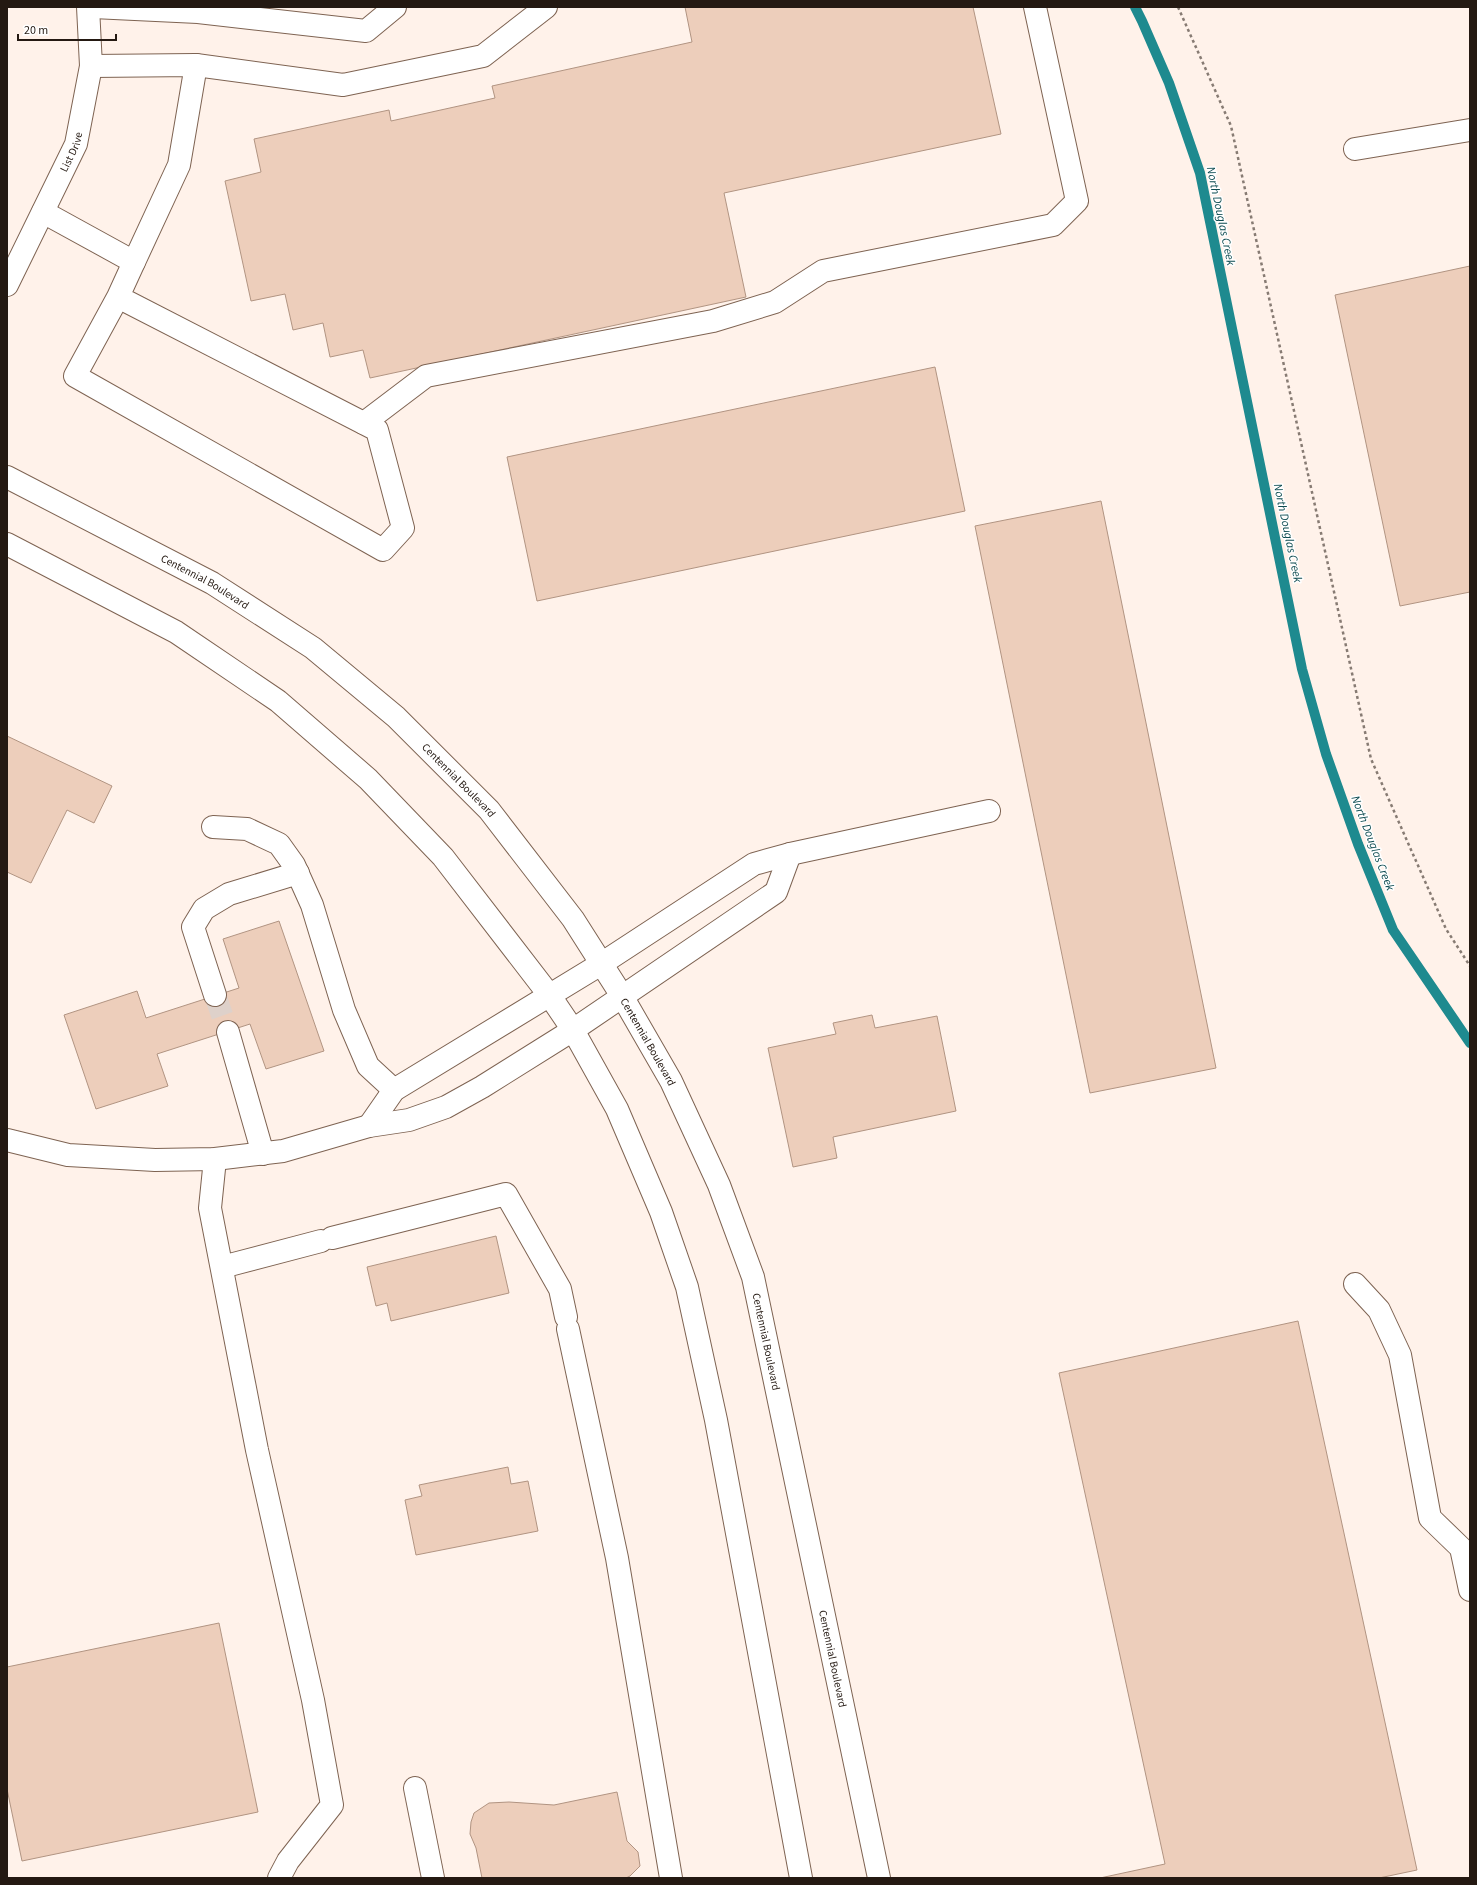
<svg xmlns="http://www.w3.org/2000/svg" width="1477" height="1885" font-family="'Source Sans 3',sans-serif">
<rect width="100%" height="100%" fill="#fff2ea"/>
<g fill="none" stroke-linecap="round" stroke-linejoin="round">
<!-- stream -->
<path stroke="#1e8a8f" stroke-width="10" d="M1135,7l7,14 27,62 31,90 102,496 24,85 32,90 35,86 77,113"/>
</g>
<!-- building -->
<path fill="#edcebb" stroke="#b19482" d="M685,7h288l28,127 -277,59 22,104 -376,81 -7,-28 -33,7 -7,-34 -30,7 -8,-36 -34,7 -26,-120 36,-9 -7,-33 135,-29 2,11 104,-23 -3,-12 200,-44z
M1470,266v326l-70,14 -65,-311z
M935,367l30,144 -428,90 -30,-144z
M1101,501l115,567 -126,25 -115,-567z
M7,736l105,50 -18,37 -27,-13 -36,73 -24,-11z
M279,921l45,130 -58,18 -16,-45 -93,30 11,32 -72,23 -32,-94 73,-24 9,27 93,-30 -16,-49z
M872,1015l3,13 62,-12 19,95 -123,26 4,21 -44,9 -25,-119 68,-14 -3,-11z
M496,1236l13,57 -118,28 -4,-18 -11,3 -9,-39z
M1298,1321l119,549 -38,8h-279l65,-14 -106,-491z
M508,1467l3,17 17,-3 10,50 -122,24 -11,-55 17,-4 -3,-11z
M219,1623l39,189 -236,49 -15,-72v-122z
M617,1792l10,49 11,11 2,14 -10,10 -4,2h-144l-6,-30 -6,-14 1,-12 3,-9 15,-10 20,-1 45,3z"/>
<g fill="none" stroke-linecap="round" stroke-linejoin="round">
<!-- minor-tunnel -->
<path stroke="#ded1ca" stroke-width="22" stroke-dasharray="22 11" stroke-linecap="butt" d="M215,995l13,37"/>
<!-- minor casing -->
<g stroke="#7e6352" stroke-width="24">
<g id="minor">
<path d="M93,7l105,5 168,19 29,-24"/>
<path d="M196,65l147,20 140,-29 63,-49"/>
<path d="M91,66l105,-1 -17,100 -45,97"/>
<path d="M1355,149l115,-19"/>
<path d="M43,212l91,50 -16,35 -43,79 308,174 20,-22 -26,-98 -259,-133"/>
<path id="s1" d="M7,285l69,-141 15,-78 -3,-59"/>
<path d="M364,423l62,-47 287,-55 62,-19 48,-31 230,-46 24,-24 -42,-194"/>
<path d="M213,827l34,2 32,15 15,21 18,40 32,105 24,56 26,24"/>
<path d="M215,995l-22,-68 11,-18 25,-15 69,-21"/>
<path d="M228,1032l35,122"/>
<path d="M369,1126l25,-36 207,-126 153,-100 36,-10 199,-43"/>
<path d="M7,1140l61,15 87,5 60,-1 68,-8 86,-25 40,-6 37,-13 36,-20 91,-57 203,-138 14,-38"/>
<path d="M215,1159l-5,49 47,242 56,250 19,105 -44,56 -9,17"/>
<path d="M332,1238l174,-44 54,95 6,28"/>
<path d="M222,1267l99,-26"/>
<path d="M1355,1284l24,26 21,45 30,163 31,30 9,42"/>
<path d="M568,1329l49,229 54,320"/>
<path d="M415,1788l18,90"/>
</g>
</g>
<!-- major casing -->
<g stroke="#7e6352" stroke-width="24">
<g id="major">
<path id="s2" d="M7,477l205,106 101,65 83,69 93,93 84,109 49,77 49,85 48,104 34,92 126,601"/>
<path d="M7,544l169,88 102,69 90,78 75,78 107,139 23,34 44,79 44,103 26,75 29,133 85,458"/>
</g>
</g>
<!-- path -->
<path stroke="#877b73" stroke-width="2.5" stroke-dasharray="3 3" stroke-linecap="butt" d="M1178,7l53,119 140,633 75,170 24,37"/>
<!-- minor -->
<use href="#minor" stroke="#fff" stroke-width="22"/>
<!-- major -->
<use href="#major" stroke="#fff" stroke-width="22"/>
</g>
<g text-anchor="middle" stroke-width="3" stroke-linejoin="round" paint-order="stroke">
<!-- street labels -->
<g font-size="11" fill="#241912" stroke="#fff">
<text dy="4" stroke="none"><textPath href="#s1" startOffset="148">List Drive</textPath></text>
<text dy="4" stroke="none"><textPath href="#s2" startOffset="224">Centennial Boulevard</textPath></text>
<text dy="4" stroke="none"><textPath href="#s2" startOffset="548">Centennial Boulevard</textPath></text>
<text dy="4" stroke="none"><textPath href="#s2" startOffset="872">Centennial Boulevard</textPath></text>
<text dy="4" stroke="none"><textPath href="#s2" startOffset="1196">Centennial Boulevard</textPath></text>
<text dy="4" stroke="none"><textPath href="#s2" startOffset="1520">Centennial Boulevard</textPath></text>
</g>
<!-- water labels -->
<g font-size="12" font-style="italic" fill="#0d4b50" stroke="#fff">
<text transform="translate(1221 216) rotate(78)" y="4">North Douglas Creek</text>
<text transform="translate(1288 533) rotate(78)" y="4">North Douglas Creek</text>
<text transform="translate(1373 843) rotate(69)" y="4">North Douglas Creek</text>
</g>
</g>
<!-- border -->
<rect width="1477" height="1885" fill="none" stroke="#241912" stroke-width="16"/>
<!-- scale -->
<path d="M18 34v6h98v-6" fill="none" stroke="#241912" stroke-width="2"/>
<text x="24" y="34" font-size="12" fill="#241912" stroke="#ffffff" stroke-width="3" paint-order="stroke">20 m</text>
</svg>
